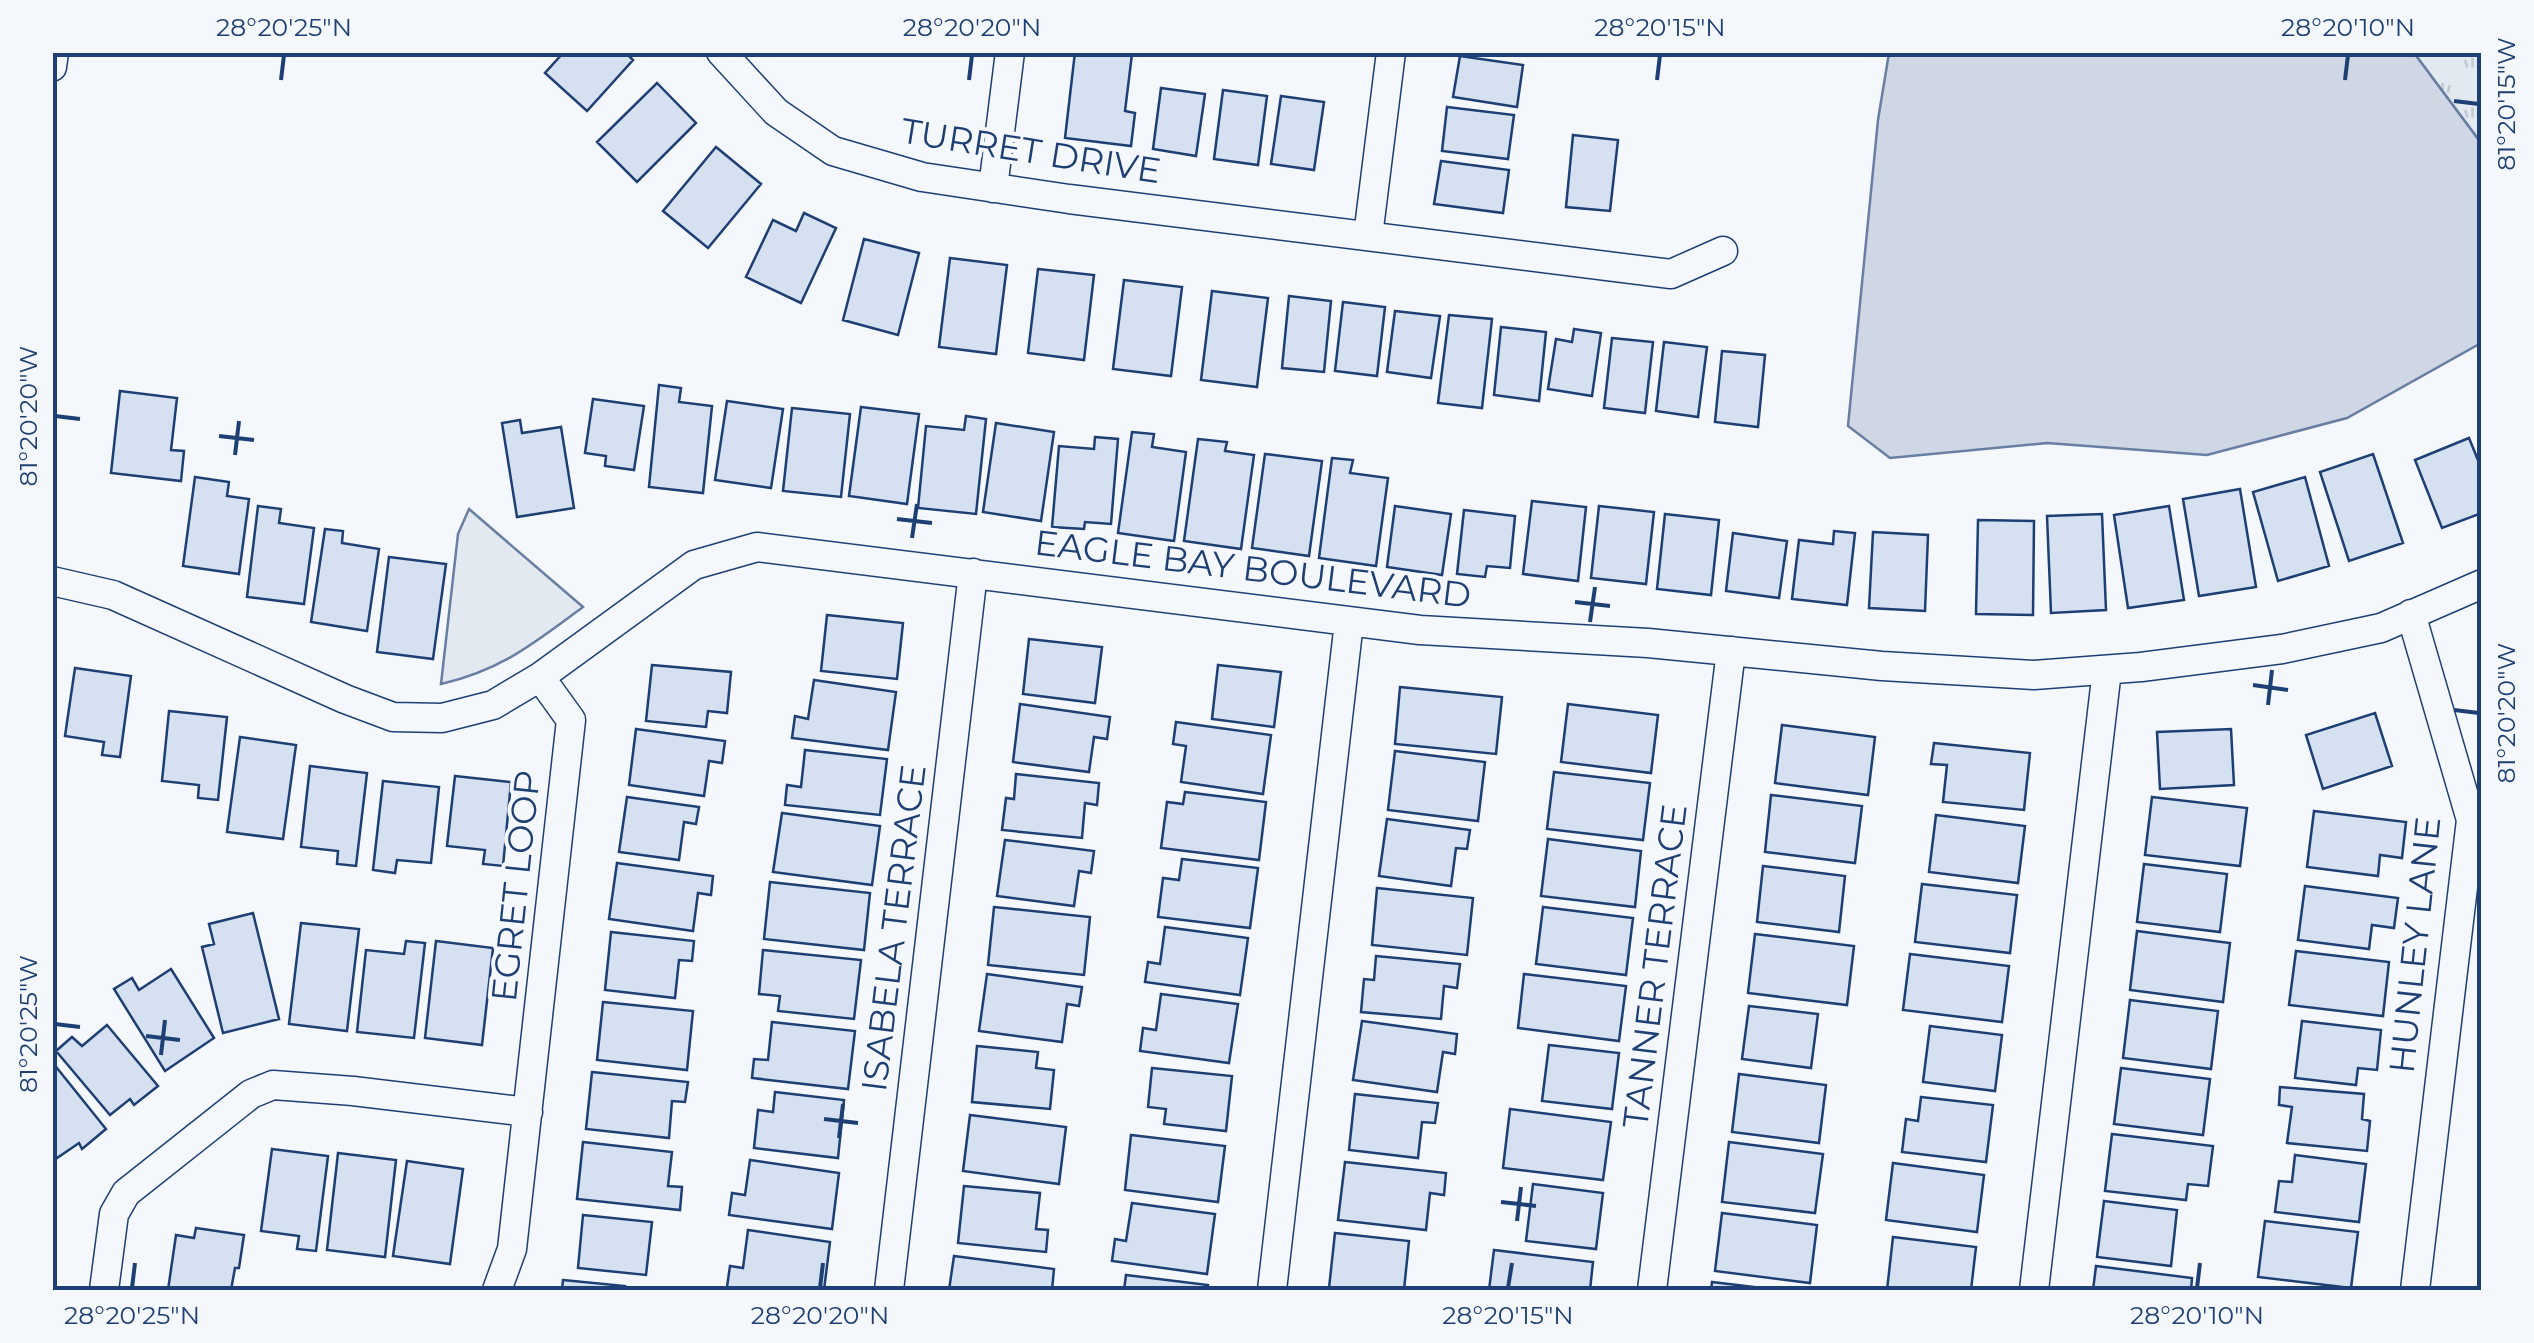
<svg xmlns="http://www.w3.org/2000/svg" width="2534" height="1343" font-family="Montserrat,sans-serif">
<defs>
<pattern id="grass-tufts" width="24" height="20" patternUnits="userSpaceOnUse" patternTransform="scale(2.5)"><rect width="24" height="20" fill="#e3e9f0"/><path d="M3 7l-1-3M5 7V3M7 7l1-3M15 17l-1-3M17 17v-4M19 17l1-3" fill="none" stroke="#c2c9d1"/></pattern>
</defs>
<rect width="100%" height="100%" fill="#f4f7fb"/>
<!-- grass -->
<path fill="url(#grass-tufts)" stroke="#687fa3" stroke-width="2.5" d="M2414,53h67v90z"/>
<!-- park -->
<path fill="#e3e9f0" stroke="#687fa3" stroke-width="2.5" d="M469,509l114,98c-49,36 -81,63 -142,77l17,-150z"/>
<!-- water -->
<path fill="#cfd7e4" stroke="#687fa3" stroke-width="2.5" d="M1889,53h525l67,90v200l-134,75 -140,37 -160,-12 -157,15 -42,-32 30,-306z"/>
<!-- building -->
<path fill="#d5e0f0" stroke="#1d3f73" stroke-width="2.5" d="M564,52h61l8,8 -46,51 -42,-38z
M1075,52l57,2 -7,57 10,2 -4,33 -66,-8z
M1460,56l63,9 -6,42 -64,-10z
M657,83l39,40 -59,59 -40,-40z
M1161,88l44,6 -9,62 -43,-7z
M1223,90l44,6 -9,69 -44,-6z
M1281,96l43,6 -10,68 -43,-6z
M1447,107l67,8 -6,44 -66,-8z
M1573,135l45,5 -8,71 -44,-4z
M716,147l45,37 -53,64 -45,-37z
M1441,161l68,9 -6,43 -69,-9z
M804,213l32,15 -35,75 -55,-26 27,-57 23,11z
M864,239l55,14 -21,82 -55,-15z
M950,258l57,7 -11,89 -57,-7z
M1038,269l56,6 -10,85 -56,-7z
M1124,280l58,7 -11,89 -58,-7z
M1212,291l56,7 -11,89 -56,-7z
M1289,296l42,5 -7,71 -42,-4z
M1343,302l42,5 -8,69 -42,-5z
M1395,311l45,5 -9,62 -44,-6z
M1449,315l43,4 -10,89 -44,-5z
M1501,327l45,5 -7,69 -45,-6z
M1574,329l27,4 -9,63 -44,-7 8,-50 16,3z
M1612,338l41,4 -8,71 -41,-5z
M1664,342l43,5 -9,70 -42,-6z
M1722,351l43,4 -7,72 -43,-5z
M659,385l22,3 -2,14 33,4 -9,87 -54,-6z
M120,391l57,7 -6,52 13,1 -3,30 -70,-8z
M593,399l51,7 -10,64 -29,-4 1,-10 -21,-3z
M727,401l56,8 -12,79 -56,-8z
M861,407l58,7 -12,90 -58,-8z
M792,408l58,6 -9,83 -58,-6z
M966,416l20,3 -10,95 -58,-6 8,-82 38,4z
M520,420l2,13 39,-6 13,81 -57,9 -15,-94z
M996,423l58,9 -13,89 -58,-9z
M1132,432l22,2 -2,13 34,5 -12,89 -56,-8z
M1095,437l23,2 -7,85 -26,-2 -1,7 -32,-2 7,-81 35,3z
M2469,438l13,32v43l-40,15 -27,-68z
M1198,439l29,3 -2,9 29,4 -13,94 -57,-8z
M1265,454l57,7 -13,95 -57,-8z
M2373,454l30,89 -54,18 -29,-89z
M1332,458l21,2 -3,13 38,5 -12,88 -57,-8z
M195,477l34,5 -2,14 22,3 -10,75 -56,-8z
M2305,477l24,89 -51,15 -25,-89z
M2240,489l16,98 -57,9 -16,-97z
M1532,501l54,6 -8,74 -55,-7z
M258,506l23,3 -2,14 35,5 -10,76 -57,-7z
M1395,506l56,8 -9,61 -55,-8z
M1599,506l55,6 -8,72 -55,-6z
M2169,506l15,94 -56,8 -14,-93z
M1464,510l51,6 -5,52 -23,-2 -2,11 -28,-3z
M1665,514l54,6 -8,75 -54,-6z
M2102,514l4,96 -55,3 -4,-97z
M1978,520l56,1 -1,94 -57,-1z
M325,529l18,2 -1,12 37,6 -12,82 -56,-9z
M1834,531l21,2 -8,72 -55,-6 7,-59 34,4z
M1873,532l55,3 -3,76 -56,-3z
M1733,533l54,8 -8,57 -53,-7z
M389,557l57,7 -13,95 -56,-7z
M827,615l76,8 -6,56 -76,-8z
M1029,639l73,8 -7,56 -72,-9z
M652,665l79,7 -4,41 -19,-2 -2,16 -60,-6z
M1218,665l63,7 -7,55 -62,-8z
M75,668l56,8 -11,81 -18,-2 2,-13 -39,-6z
M814,680l82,12 -8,58 -96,-12 3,-22 13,3z
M1400,687l102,10 -6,57 -101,-10z
M1020,704l90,13 -3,22 -13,-2 -5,35 -76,-10z
M1568,704l90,11 -7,58 -90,-11z
M169,711l58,6 -9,83 -20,-2 1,-13 -37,-4z
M2375,713l17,53 -69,23 -17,-54z
M1176,722l95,13 -8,59 -82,-12 5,-36 -13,-2z
M1782,725l93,12 -7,58 -93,-12z
M636,729l89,12 -3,22 -13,-2 -5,35 -75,-11z
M2231,729l3,56 -74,4 -3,-57z
M240,737l56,8 -13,94 -56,-7z
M1934,743l96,10 -6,57 -81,-8 4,-37 -16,-1z
M805,750l82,9 -7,56 -95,-10 2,-20 14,2z
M1395,751l90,11 -7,59 -90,-11z
M310,766l57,7 -11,93 -19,-2 1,-13 -37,-4z
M1554,772l96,11 -7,57 -96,-11z
M1016,774l83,9 -2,22 -12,-2 -3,35 -80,-8 4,-32 8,1z
M455,776l56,6 -8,84 -20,-2 2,-14 -38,-4z
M383,781l56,6 -8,76 -34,-3 -2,13 -22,-3z
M1185,792l81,10 -7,58 -98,-12 6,-46 16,2z
M1771,795l91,11 -7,57 -90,-11z
M627,797l72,10 -3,17 -12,-2 -5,38 -60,-8z
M2152,797l95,11 -7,58 -95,-11z
M2314,811l92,11 -4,36 -22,-3 -2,21 -71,-9z
M782,813l98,13 -8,59 -99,-13z
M1936,815l89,11 -7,57 -89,-11z
M1387,819l83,11 -3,19 -11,-1 -5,38 -72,-10z
M1548,839l93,12 -6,56 -94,-11z
M1005,840l89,11 -3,22 -12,-2 -5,35 -77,-10z
M1182,859l76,9 -8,60 -92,-11 5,-39 16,2z
M617,863l96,13 -2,19 -13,-2 -5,38 -84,-12z
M2144,864l83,10 -7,58 -83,-10z
M1763,866l82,10 -6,56 -82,-10z
M770,882l100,11 -6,57 -100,-11z
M1922,884l95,11 -7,58 -95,-11z
M2305,886l93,12 -4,30 -22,-3 -3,24 -71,-9z
M1377,888l96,10 -6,57 -95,-10z
M994,907l96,10 -6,58 -96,-10z
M1543,907l90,11 -7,57 -90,-11z
M253,913l26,106 -56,14 -21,-86 12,-3 -5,-20z
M301,923l58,6 -12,102 -58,-7z
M1165,927l83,11 -8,57 -95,-13 3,-20 12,2z
M2137,931l93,12 -7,59 -93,-12z
M611,932l83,9 -2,20 -13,-1 -4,38 -70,-8z
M1755,934l99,12 -7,59 -99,-12z
M406,941l19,2 -11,95 -57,-6 9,-82 38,4z
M436,941l57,7 -11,97 -57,-7z
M763,950l98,10 -7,59 -76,-8 2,-15 -21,-2z
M2296,951l93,11 -6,54 -94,-11z
M1910,954l99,12 -7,56 -99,-12z
M1376,956l84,8 -3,24 -13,-2 -3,33 -80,-7 3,-33 10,1z
M171,969l43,69 -49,33 -51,-82 18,-11 7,12z
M987,974l95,13 -3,19 -12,-2 -5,38 -83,-11z
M1524,974l102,12 -7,55 -101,-13z
M1161,994l77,10 -9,59 -89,-12 3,-23 13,2z
M2130,1000l88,11 -7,58 -88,-11z
M603,1002l90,9 -6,59 -90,-10z
M1749,1006l69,8 -7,54 -69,-9z
M1362,1021l95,13 -2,20 -12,-2 -6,40 -84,-12z
M2302,1021l79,9 -4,40 -19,-2 -2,17 -61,-7z
M772,1022l83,9 -7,58 -96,-11 2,-19 14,1z
M107,1025l51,61 -24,19 -4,-6 -20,16 -54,-64 16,-14 10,9z
M1930,1026l72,9 -7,56 -72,-9z
M1549,1045l70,8 -7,56 -70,-8z
M977,1046l61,6 -2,16 18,2 -4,39 -78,-7z
M57,1068l49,61 -24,20 -3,-6 -22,15 -5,-6v-81z
M1152,1068l80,8 -6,55 -62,-7 2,-15 -18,-2z
M2121,1068l89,11 -7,56 -89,-11z
M592,1072l96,10 -3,20 -13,-1 -3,37 -83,-9z
M1739,1074l87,11 -7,58 -87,-11z
M2280,1087l84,7 -2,25 8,2 -3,30 -80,-8 5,-36 -13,-2z
M775,1092l69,8 -6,58 -84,-10 4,-38 15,2z
M1355,1094l83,9 -3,20 -13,-1 -4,36 -69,-8z
M1921,1097l72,8 -7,57 -84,-10 4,-33 12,2z
M1510,1109l101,13 -8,58 -100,-12z
M970,1115l96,12 -7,57 -96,-13z
M2112,1134l101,12 -5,40 -20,-2 -2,16 -81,-9z
M1131,1135l94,11 -7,56 -93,-12z
M583,1142l89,10 -4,34 14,1 -2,23 -103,-11z
M1729,1142l94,12 -8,59 -93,-11z
M272,1149l56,7 -12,95 -19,-2 2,-13 -38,-5z
M338,1153l58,7 -11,97 -58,-7z
M2295,1155l71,9 -7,58 -84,-10 4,-31 13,1z
M750,1160l89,13 -7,56 -103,-14 3,-22 13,2z
M407,1161l56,8 -13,95 -57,-8z
M1345,1162l101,11 -2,22 -14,-2 -4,37 -88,-10z
M1893,1163l91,12 -7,57 -91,-12z
M1533,1184l70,9 -7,56 -70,-8z
M964,1186l76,7 -4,36 12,1 -2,22 -88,-9z
M2104,1201l73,9 -6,56 -74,-9z
M1132,1203l83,11 -8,60 -95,-13 3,-22 11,2z
M1722,1213l95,12 -7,58 -95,-12z
M583,1215l69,7 -6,53 -68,-7z
M2265,1221l93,11 -7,56 -93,-11z
M196,1228l48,7 -5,33h-4l-4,22h-63l8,-55 18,3z
M748,1230l82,12 -6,48h-69l-28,-3 3,-21 13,2z
M1335,1233l74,8 -5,49 -75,-2z
M1893,1237l83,10 -5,43h-84z
M1494,1250l99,12 -3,28h-101z
M954,1256l100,13 -2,21h-103z
M2096,1266l96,12 -1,12h-98z
M1126,1275l82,10 -1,5h-83z
M563,1280l62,6 -1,4h-62z
M1712,1282l67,8h-68z"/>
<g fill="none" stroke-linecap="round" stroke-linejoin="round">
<!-- street casing -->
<g stroke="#1d3f73" stroke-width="31">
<path id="street" d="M721,52l55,60 57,39 89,26 147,22 602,75 52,-23
M52,67l2,-15
M993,188l17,-136
M1368,236l23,-184
M52,581l61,14 232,104 48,18 49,1 51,-13 47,-28 154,-112 63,-18 663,83 228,13 234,23 152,9 107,-8 141,-18 99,-21 101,-44
M2411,614l60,206 -56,470
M104,1290l10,-76 12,-21 125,-99 22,-9 80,6 175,21
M497,1290l15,-41 59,-529 -31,-43
M889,1290l84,-717
M1272,1290l77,-668
M1652,1290l79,-639
M2034,1290l73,-620"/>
</g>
<!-- street -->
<use href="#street" stroke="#f4f7fb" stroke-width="28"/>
</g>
<!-- ticks -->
<path fill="none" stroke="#1d3f73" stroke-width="4" d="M281,80l3,-25M969,80l3,-25M1657,80l3,-25M2345,80l3,-25M2454,101l25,3M55,416l25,3M219,436l35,4M235,455l4,-34M897,519l35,4M912,538l5,-34M1575,602l35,4M1590,622l5,-35M2253,685l35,5M2268,705l4,-35M2454,710l25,3M55,1024l25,3M146,1036l34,4M161,1055l4,-35M824,1119l34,4M839,1138l4,-34M1501,1202l35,4M1517,1221l4,-34M132,1288l3,-25M820,1288l3,-25M1508,1288l4,-25M2197,1288l3,-25"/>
<g text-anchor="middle" stroke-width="8" stroke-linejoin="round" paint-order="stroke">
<!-- street labels -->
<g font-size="35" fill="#1d3f73" stroke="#f4f7fb">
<text transform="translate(1031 151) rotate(9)" y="12">TURRET DRIVE</text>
<text transform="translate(1253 569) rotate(7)" y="12">EAGLE BAY BOULEVARD</text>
<text transform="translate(516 886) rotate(-84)" y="12">EGRET LOOP</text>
<text transform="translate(894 928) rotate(-83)" y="12">ISABELA TERRACE</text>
<text transform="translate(2415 945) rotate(-84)" y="12">HUNLEY LANE</text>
<text transform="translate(1655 966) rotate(-83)" y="12">TANNER TERRACE</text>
</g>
</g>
<!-- border -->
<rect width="2534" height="1343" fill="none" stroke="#f4f7fb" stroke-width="110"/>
<rect x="55" y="55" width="2424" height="1233" fill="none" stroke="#1d3f73" stroke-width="4"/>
<g font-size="25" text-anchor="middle" fill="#1d3f73">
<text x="284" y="36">28°20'25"N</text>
<text x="972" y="36">28°20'20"N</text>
<text x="1660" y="36">28°20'15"N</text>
<text x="2348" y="36">28°20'10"N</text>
<text transform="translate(2506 104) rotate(-90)" y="9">81°20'15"W</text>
<text transform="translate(28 416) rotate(-90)" y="9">81°20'20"W</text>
<text transform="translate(2506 713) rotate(-90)" y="9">81°20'20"W</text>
<text transform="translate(28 1024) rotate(-90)" y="9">81°20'25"W</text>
<text x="132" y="1324">28°20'25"N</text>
<text x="820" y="1324">28°20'20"N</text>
<text x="1508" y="1324">28°20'15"N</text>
<text x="2197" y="1324">28°20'10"N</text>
</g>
</svg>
